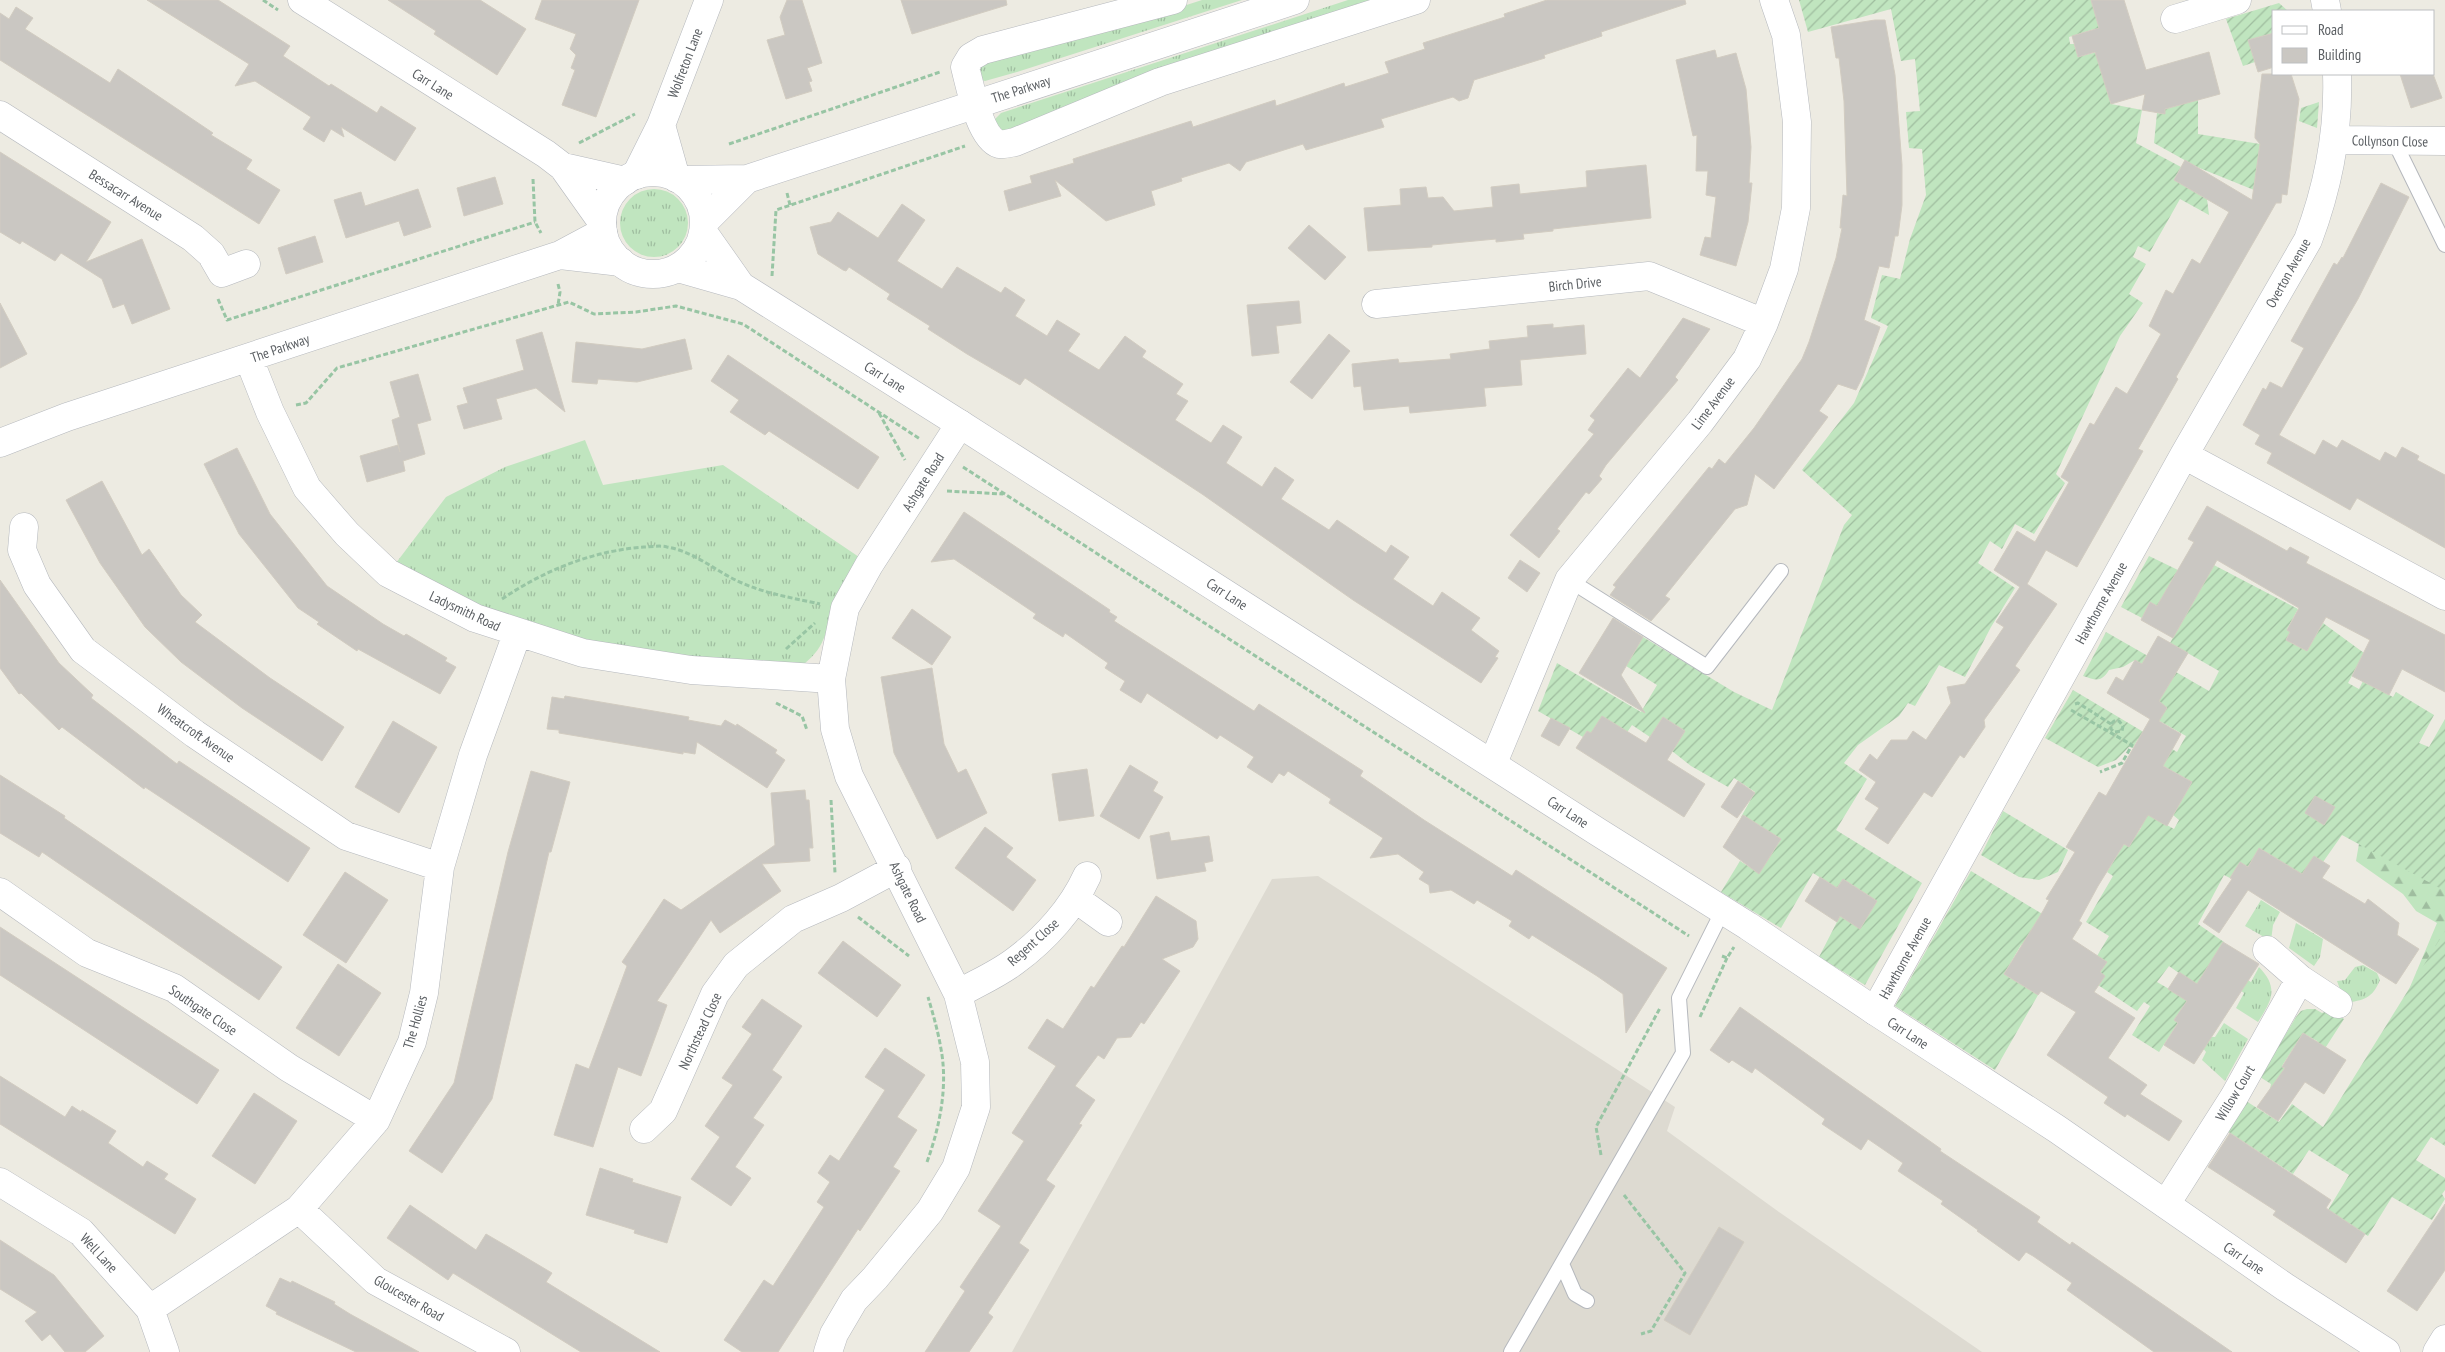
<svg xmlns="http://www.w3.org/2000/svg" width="2445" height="1352" font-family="'PT Sans Narrow',sans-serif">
<defs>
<pattern id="grass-tufts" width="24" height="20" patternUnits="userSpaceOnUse" patternTransform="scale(1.25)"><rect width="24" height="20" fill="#c0e5bf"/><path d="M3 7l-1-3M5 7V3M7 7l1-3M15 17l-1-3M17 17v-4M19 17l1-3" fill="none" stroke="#9fbd9f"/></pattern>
<pattern id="forest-firs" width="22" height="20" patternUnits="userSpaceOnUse" patternTransform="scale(1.25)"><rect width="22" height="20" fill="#c0e5bf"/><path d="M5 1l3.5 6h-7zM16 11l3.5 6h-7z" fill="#9fbd9f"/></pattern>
<pattern id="garden-furrows" width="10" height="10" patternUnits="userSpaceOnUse" patternTransform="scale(1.25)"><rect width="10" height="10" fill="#c0e5bf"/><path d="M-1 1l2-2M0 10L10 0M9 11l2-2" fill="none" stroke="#9fbd9f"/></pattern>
</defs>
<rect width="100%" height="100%" fill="#edebe2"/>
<!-- education -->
<path fill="#dddad1" d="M1318,876l357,231 -8,24 112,81 203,140h-970l260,-473z"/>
<!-- grass -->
<path fill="url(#grass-tufts)" d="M1202,0h40l-225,72 -32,9 -7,-2 -1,-13 8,-7 149,-37z
M1348,0h39l-387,135 -6,-15 7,-7z
M620 223a34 34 0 1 1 68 0a34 34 0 1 1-68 0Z
M585,440l18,45 120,-20 136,92c-8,15 -18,30 -24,46 -9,25 -8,43 -31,61l-170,-11 -81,-18 -74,-27 -83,-45 50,-66 59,-30z
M2261,900l19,12 -7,13 -2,16 -26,-15z
M2296,923l27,16 -3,18 -6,9 -25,-18z
M2363,965l14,8 3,7c-8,19 -16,20 -35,23l-8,-22 8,-1 10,-13z
M2259,967c20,21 13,33 -1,55l-22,-14 8,-15 -4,-3 6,-11 5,3z
M2224,1023l24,16 -23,42 -23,-21 4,-8 -4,-5 6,-10h7z"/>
<!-- forest -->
<path fill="url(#forest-firs)" d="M2361,832l84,17v166l-46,-2 38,-90 -21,-12 -13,-17 -47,-33z"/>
<!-- garden -->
<path fill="url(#garden-furrows)" d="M1799,0h292l9,30 -6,-1 -25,8 1,7h4l4,13 19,-5 14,52 31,6 -6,33 45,24 -7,13 33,19 2,16 -29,-16 -30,53 -12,-6 -5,11 13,7 -17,30 14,9 -23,33 -64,138 9,9 -31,51 -19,-10 -13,25 -12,-8 -12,22 37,25 -24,39 -26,50 -26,-12 -24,41 -7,-3 -9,13 -41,29 -14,18 23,16 -31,51 86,53 -57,102 -46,-28 21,-41 20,12 17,-27 -34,-22 -6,9 -24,-15 -32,55 -60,-36 19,-31 19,12 22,-34 -40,-22 14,-25 -21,-14 -6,9 -37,-21 -19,-15 13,-20 -22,-14 -13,20 -18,-12 -6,9 -31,2 -8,-5 -4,6 -45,-26 19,-48 84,49 16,-27 -31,-19 17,-29 91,55 38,18 72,-185 8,-10 -50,-45 52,-67 34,-77 -17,-8 11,-43 18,4 10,-40 16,-44 -4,-46 -13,-1 -3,-36 14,-1 -5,-52 -14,2 -10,-52 -83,23z
M2279,3l9,8h-14v22l-26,7 7,22 -12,4 -17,-47z
M2198,95v39l62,10 -6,46 -57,-23 -43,-24 3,-30 7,1 1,-5 15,-4 -1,-5z
M2319,102l-2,26 -18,-7 2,-13z
M2189,552l109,57 -11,20 3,3 -4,8 21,11 16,-28 41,30 -16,30 11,6 4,-8 30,16 3,-5 38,23 -15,28 10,4 16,-28v172l-103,-56 -19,27 -20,13 -44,-27 -11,19 -8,-4 -10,15 -6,-3 -26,49 26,18 -27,44 -28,-20 -12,16 31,18 -14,20 4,3 -19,29 -27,-17 18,-29 -6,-4 -7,9 -39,-26 2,-13 7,-10 -10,-6 12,-20 -23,-14 27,-46 -6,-4 17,-28 5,2 12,-18 3,-16 30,17 5,-9 -6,-5 19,-33 -43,-24 5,-10 -16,-9 -5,9 -4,-1 -13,13 -18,7 -53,-29 28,-48 104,62 9,-16 -37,-21v-19l14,-2 6,-10 -34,-24 -12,7 -14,3c-8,13 -13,10 -26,6l23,-44 103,59 10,-20 -49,-28 31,-55 -44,18 -7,-4 -8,16 -21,-11 28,-51 29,14z
M2003,811l65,39 -10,22 -19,8 -20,-3 -38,-22z
M1971,871l88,53 -38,21 -17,29 34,21 -43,75 -100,-64z
M2445,931v215l-14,-9 -15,23 29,18v12l-3,4 3,5 -13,21 -40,-23 -24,39 -40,-26 21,-35 -40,-25 -16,24 -66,-43 19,-30 33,21 13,-18 31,23z
M2307,1009h8l7,4 7,-3 15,9 -22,34 -5,-12 -14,-8 -21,33 22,15 -34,8 1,-5 -11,-7 36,-60 5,-6z"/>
<!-- building -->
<path fill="#cac7c2" stroke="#d2ccc1" d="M147,0h71l72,46 -7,10 46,30 2,-2 46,29 4,-7 35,22 -21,33 -54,-34 3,10 -13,-8 -7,13 -21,-13 8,-12 -56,-36 -20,5 14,-22z
M388,0h92l46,29 -29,46 -63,-41 2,-3z
M542,0h97l-43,117 -34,-12 13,-35 -4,-2 5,-13 -6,-6 6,-15 -41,-15z
M787,0h15l20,63 -15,5 5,13 -3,1 3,9 -26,8 -19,-59 18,-5 -5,-18z
M901,0h105l1,5 -95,29z
M1547,0h138l1,4 -85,28 1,4 -58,19 1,3 -71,22 -6,18 -9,3 -6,-4 -72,22 3,8 -78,23 -3,-6 -57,18 -6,9 -11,-8 -48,15 1,3 -31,10 4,14 -49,16 -51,-41 6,16 -52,15 -5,-20 28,-8 -2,-7 44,-13 -1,-4 118,-38 2,6 82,-27 1,6 68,-23 1,4 44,-14 -4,-11 40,-13 -2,-6 82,-26 -1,-3z
M2091,0h33l22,70 63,-18 11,42 -55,15v5l-23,-4 3,-16 -34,10 -16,-52 -17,5 -6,-21 27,-8z
M16,7l17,11 -8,11 85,54 8,-14 95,64 -2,2 41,25 -6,9 34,21 -21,34 -259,-164v-47l9,6z
M1875,20h10l10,55 7,90v40l-4,31h-3l-6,32 -10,-2 -15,54 16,7 -17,49 -7,14 -18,-6 -19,27 9,6 -54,72 -19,-15 -8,31 -12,4 -70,87 5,3 -19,22 -41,-26 6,-8 -3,-2 96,-118 3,2 7,-10 6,5 29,-36 48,-69 7,-17 27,-84 6,-30h-2l3,-33 4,1 -3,-95 -5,-43h-3l-5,-31z
M2274,33v34l-16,5 -10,-32z
M1715,50l2,8 19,-5 10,36 5,58 -2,36h3l-4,39 -12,44 -36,-11 5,-18 6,1 5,-41 -10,-2 2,-24h-12l1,-36 -4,1 -17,-76z
M2262,74h29l8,25 -12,96 -5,-1 -1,9h-5l-100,174 2,2 -40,70 5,2 -66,116 -31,-17 -19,34 30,20 -42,62 5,4 -36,50 1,7 -21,31 -4,-3 -28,42 -8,-5 -36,52 -23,-15 14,-21 -14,-9 11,-17 -17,-12 11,-16 7,6 14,-20h16l6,-9 13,9 25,-37 -4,-16 18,-3 39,-57 -8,-5 24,-35 -26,-17 23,-39 18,11 34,-60 -8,-5 29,-54 4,2 22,-38 11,7 34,-60 -12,-8 17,-36 7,4 19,-35 8,5 29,-52 -55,-32 11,-20 67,40 8,-56 -5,-6v-4z
M2400,74h33l9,24 -31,10z
M0,152l111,70 -25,40 56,-23 28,70 -38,15 -8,-20 -11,4 -11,-29 -41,-26 -6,8 -33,-20 -2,3 -20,-12z
M1646,165l5,53 -98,11v2l-30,3 1,5 -28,3v-3l-64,6v2l-64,4 -4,-43 37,-3 -1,-16 26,-2 2,11 15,-1 11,14 39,-4 -2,-20 28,-3 1,10 67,-7 -1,-16z
M495,177l8,27 -39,12 -7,-28z
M2381,183l28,14 -51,102 -79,136 36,20 8,-15 14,8 5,-8 38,21 5,-9 11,6 6,-11 17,9 -2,4 28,15v73l-88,-50 -7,12 -83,-47 5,-10 -17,-9 5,-9 -17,-10 20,-37 3,2 4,-8 12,6 22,-40 -13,-7 43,-78 3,2 5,-8 1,1z
M418,189l13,38 -27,9 -5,-15 -53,17 -12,-38 27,-8 4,14z
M902,204l23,16 -28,41 45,28 15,-22 44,26 4,-6 20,13 -10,16 32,20 10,-16 23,14 -12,17 31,19 26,-34 21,15 -4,6 41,27 -7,10 12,7 -13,19 36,23 12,-18 19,12 -16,26 36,24 13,-20 19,13 -13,19 48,31 8,-10 49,33 5,-8 18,12 -16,22 40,27 9,-14 38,26 -9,12 28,21 -4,6 3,1 -17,25 -128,-83 -151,-106 -177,-116 -5,7 -53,-31 -39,-25 2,-3 -43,-27 3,-5 -41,-27 -3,4 -3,-1 -25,-16 -8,-27 21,-5 7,-10 40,26z
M1309,225l37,32 -21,23 -37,-32z
M315,236l8,26 -37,12 -8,-26z
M1299,301l2,22 -25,3 3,27 -27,3 -5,-51z
M0,303l27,51 -27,14z
M1683,318l27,11 -35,48 3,3 -72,85 -7,11 3,3 -13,15 -3,-2 -29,37 3,2 -21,27 -29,-23 84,-101 -6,-4 7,-10 -5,-4 38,-48 12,10z
M1553,324v4l31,-3 2,29 -66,6 2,25 -38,3 2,18 -76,7 -1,-7 -45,4 -3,-24 -7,1 -2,-23 46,-5 1,4 52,-4 -1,-5 40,-5 -1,-8 39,-4 -1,-11z
M542,332l23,80 -29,-24 -40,11 6,20 -38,10 -7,-23 11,-3 -5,-15 61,-18 -8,-30z
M1329,334l21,17 -38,48 -22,-17z
M685,339l7,30 -55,13 -39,-3 -1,5 -25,-2 4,-40 66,7z
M728,355l151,102 -21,32 -89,-58 -4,4 -35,-23 9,-12 -28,-19z
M418,374l13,46 -14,4 8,30 -22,7 2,10 -38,11 -7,-26 38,-11 2,7 -8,-32 8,-3 -10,-35z
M237,448l33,66 57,72 56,38 21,12 2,-2 41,24 -2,3 11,6 -16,27 -82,-45 -1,2 -40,-27 2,-2 -21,-14 -59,-74 -35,-70z
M102,481l40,74 7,-6 32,46 21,20 -7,7 75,56 74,49 -22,34 -80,-53 -61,-46 -36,-35 -45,-64 -34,-63z
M2207,506l80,45 3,-4 19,10 -3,6 139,72v57l-43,-23 -13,26 -37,-19 18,-36 -44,-23 -19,34 -21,-11 4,-8 -3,-2 12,-22 -82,-48 -44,78 -32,-18 9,-18 7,4 37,-64 -6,-3z
M964,512l146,98 -1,2 8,5 -3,4 140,90 5,-7 104,67 -3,5 64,44 88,56 4,-6 151,98 -41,65 -3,-39 -26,-18 -65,-41 -3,4 -20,-13 3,-5 -35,-21 -3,4 -23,-14 -21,3 -1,-8 -10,-6 5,-7 -26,-18 -28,4 13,-20 -54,-35 2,-4 -43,-28 -4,5 -5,-3 -7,10 -25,-16 7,-10 -34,-22 -3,4 -70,-46 -6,10 -21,-13 5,-9 -20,-13 3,-5 -43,-30 -2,4 -30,-19 3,-4 -82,-55 -23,3z
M1520,560l20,13 -13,19 -19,-14z
M0,580l59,83 34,32 -2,3 86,66 2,-3 131,87 -22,34 -143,-95 -1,2 -82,-62 -3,3 -38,-37 -2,1 -19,-26z
M912,609l39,28 -19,28 -40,-27z
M1613,618l30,19 -22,38 24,38 -66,-40z
M2158,636l30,17 -29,48 8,7 -8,13 22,13 -18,32 29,16 -25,44 -19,-11 -19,32 -5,-3 -26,42 -19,35 3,2 -10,16 35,23 -7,10 5,4 -11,16 41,26 -27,40 39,27 -7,9 42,27 -13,20 -42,-27 -2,3 -21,-14 4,-6 -61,-42 29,-43 -35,-21 -3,4 -34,-21 39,-63 6,-11 -3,-1 29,-47 -9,-5 33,-55 7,4 44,-77 -43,-26 9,-16 7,4 12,-21 7,4z
M932,668l12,76 14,29 8,-4 21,44 -50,26 -43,-86 -13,-76z
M565,696l124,21 -1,3 33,6 4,-6 11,6 1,-2 40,26 -2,3 10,7 -18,28 -70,-46 -2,12 -12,-2v2l-124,-21v-3l-12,-1 5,-32 12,2z
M1602,716l44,27 17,-26 22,14 -18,29 38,24 -21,33 -108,-69 11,-17 4,2z
M1551,718l19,10 -11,18 -18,-10z
M393,721l44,26 -38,66 -44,-26z
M1130,765l28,17 -5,9 10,6 -24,42 -39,-23z
M1087,769l7,47 -35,5 -7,-47z
M531,771l39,11 -19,70h-2l-57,247 -50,74 -33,-22 45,-68 54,-231z
M0,775l65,41 -1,2 218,149 -23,33 -217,-148 -3,5 -39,-24z
M1738,781l17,12 -18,25 -16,-11z
M805,790l1,10h3l4,48h-4l1,13 -48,3 19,27 -61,42 -9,-13 -54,81 10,4 -26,71 -23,-9 -25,80 -39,-12 22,-71 13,5 38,-103 -5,-4 42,-63 17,11 94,-65 -4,-52z
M2315,796l20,11 -11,18 -19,-12z
M1743,815l38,24 -22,35 -36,-27z
M985,827l28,21 -7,9 30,23 -23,31 -58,-43z
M1169,832l2,9 38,-5 4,25 -9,2 2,8 -49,8 -7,-43z
M2259,848l43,26 12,-18 16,10 -8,12 43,26 3,-5 31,24 -2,12 22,14 -23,35 -148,-94 -29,43 -16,-11 29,-43 -2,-1 10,-16 8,5z
M345,872l43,28 -42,63 -43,-28z
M1820,877l17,11 6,-9 34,22 -17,28 -20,-13 -3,6 -32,-21z
M1156,896l40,25 2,18 -5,8 -31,12 18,12 -36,53 -3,-2 -10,15 -14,1 -13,21 -6,-4 -23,31 20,14 -16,24 3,1 -36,55 9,6 -36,57 10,7 -41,63 5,4 -24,35h-44l40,-61 -5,-4 41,-61 -23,-15 46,-70 -12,-8 44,-67 -28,-18 19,-29 16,10 28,-43 3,2 28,-42 2,1z
M0,927l219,143 -22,34 -197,-129z
M843,941l58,44 -24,32 -59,-44z
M2223,942l36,22 -65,100 -30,-19 14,-22 -4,-3 13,-19 -19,-12 11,-17 18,12z
M338,964l43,29 -42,63 -43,-28z
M762,999l40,27 -30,44 10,7 -29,41 11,7 -29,42 16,11 -20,28 -40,-27 29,-42 -15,-11 28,-41 -11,-7 30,-44 -10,-7z
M1740,1007l201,142 -1,2 100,66 -3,5 33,23 2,-3 160,110h-78l-87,-62 5,-7 -39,-27 -7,-4 -7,9 -42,-30 1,-1 -37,-26 2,-3 -45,-30 5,-8 -35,-24 -7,11 -39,-26 3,-5 -70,-51 -3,5 -20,-13 -3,3 -19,-13z
M2303,1033l43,27 -22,34 -19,-12 -27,39 -21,-14 28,-39 -3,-1z
M885,1048l40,27 -28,42 20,13 -24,37 7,4 -40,60 -2,-2 -80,123h-36l-18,-12 40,-60 9,6 51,-79 -7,-5 13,-20 -12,-9 12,-18 9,6 46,-71 -20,-13z
M0,1076l65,41 7,-11 9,6 1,-2 34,21 -8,12 35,24 4,-6 21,13 -4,5 32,20 -21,35 -175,-110z
M254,1093l43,28 -42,63 -43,-28z
M2230,1133l101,67 -5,8 39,26 -19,29 -73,-48 3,-4 -68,-44z
M600,1168l33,11 -1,3 49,15 -14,46 -33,-10 1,-3 -49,-15z
M2445,1204v66l-28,41 -30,-20z
M410,1205l66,45 10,-16 24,14 42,25 -6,9 114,70h-79l-128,-79 -5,7 -61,-42z
M1719,1227l25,15 -54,93 -26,-15z
M0,1240l54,35 50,61 -19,16h-20l-15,-18 -8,7 -17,-20 12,-9 -37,-23z
M280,1278l11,5 1,-2 43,21 -1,2 16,10 69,38h-63l-80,-38 1,-2 -11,-6z"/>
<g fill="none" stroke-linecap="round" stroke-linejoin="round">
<!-- lane casing -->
<g stroke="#b5b8bd" stroke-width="16">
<path id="lane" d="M2394,141l51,104
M1569,580l138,87 74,-96
M1562,1264l13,30 12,7
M1511,1352l172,-299 -4,-55 44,-88"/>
</g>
<!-- street casing -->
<g stroke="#b5b8bd" stroke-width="29">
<path id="street" d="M302,0l244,154 17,13 39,55
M1173,0l-190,50 -12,7 -6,10c5,19 15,71 34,77 5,1 11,-1 16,-2l145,-60 256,-82
M2325,0l2,11
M2175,19l62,-19
M0,115l193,123 18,16 11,19 24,-9
M661,125l15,53
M2335,140l110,1
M563,167l62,14
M636,175l25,-50 48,-125
M560,255l61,7
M1376,304l273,-28 115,47
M249,359l21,53 37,76 40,46 41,39 87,45 108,35 108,17 140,9
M0,443l67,-26 493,-162 43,-23
M2184,455l261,141
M24,527l-2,23 15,35 46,65 112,84 151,102 94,31
M1493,763l76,-183 131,-158 47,-63 17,-36 20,-54 12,-61 1,-86 -11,-87 -12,-35
M0,892l87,61 87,35 115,80 87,52
M1076,899l32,23
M2267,950l33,29 38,25
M958,994c19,-11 40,-20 57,-33 30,-22 57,-52 72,-85
M1875,1011l309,-556 124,-215c20,-53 31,-109 29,-166
M644,1129l19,-18 52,-117 21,-29 57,-46 48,-21 56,-30
M0,1182l81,50 69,77 15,43
M2166,1204l68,-107 66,-118
M299,1209l77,72 130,71
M150,1309l149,-100 77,-89 36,-78 12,-49 16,-126 33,-112 44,-121
M828,1352l6,-18 20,-34 21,-22 55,-67 26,-43 20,-61 -1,-45 -17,-68 -109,-218 -14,-47 -4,-50 14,-71 24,-43 91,-141
M2437,1352l8,-13"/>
</g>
<!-- secondary casing -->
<g stroke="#b6b9bf" stroke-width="29">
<path id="secondary" d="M602 223a51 51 0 1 1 102 0a51 51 0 1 1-102 0Z
M681,180l66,-1 548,-179
M704,222l43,-43
M703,232l38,54
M678,268l63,18 219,138 638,408 150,94 127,85 182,118 228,158 101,65"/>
</g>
<!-- path -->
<path stroke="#98c5a4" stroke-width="3" stroke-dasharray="5 2.5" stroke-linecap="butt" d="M263,0l15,10
M579,143l56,-29
M729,144l211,-72
M533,179l2,43 6,11
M787,193l3,12
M772,276l4,-66 189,-64
M558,284l2,8 -2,13
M218,299l9,21 308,-98
M296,405l10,-2 31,-35 232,-66 25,12 42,-2 40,-6 67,18 177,115
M879,413l26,47
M963,467l726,469
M947,491l56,3
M502,599c43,-29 90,-48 142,-52 7,0 16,-2 23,0 29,5 49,25 75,36 25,11 51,15 78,21
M786,649l29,-26
M776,703l26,13 5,14
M2075,704l3,-1 33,21v5l3,3 8,-1 1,-5 -4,-5h-5l-3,3
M2071,710l61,35 -10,18 -22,9
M831,800l4,73
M858,917l51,39
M1722,956l5,2 7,-11
M1700,1017l27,-59
M1601,1155l-5,-28 64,-119
M927,1162c13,-36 21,-76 14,-113 -3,-18 -8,-35 -13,-52
M1624,1195l61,78 -34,58 -10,3"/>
<!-- lane -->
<use href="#lane" stroke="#fff" stroke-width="14"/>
<!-- street -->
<use href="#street" stroke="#fff" stroke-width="28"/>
<!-- secondary -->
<use href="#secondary" stroke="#fff" stroke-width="28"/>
</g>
<g text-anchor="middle" stroke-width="5" stroke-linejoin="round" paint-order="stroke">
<!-- street labels -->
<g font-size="14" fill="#5b5f63" stroke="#fff">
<text transform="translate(685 63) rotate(-69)" y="5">Wolfreton Lane</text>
<text transform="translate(433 84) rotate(32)" y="5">Carr Lane</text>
<text transform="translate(1021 89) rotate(-18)" y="5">The Parkway</text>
<text transform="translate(2390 141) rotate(1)" y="5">Collynson Close</text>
<text transform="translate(126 195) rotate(32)" y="5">Bessacarr Avenue</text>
<text transform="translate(2288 273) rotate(-61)" y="5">Overton Avenue</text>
<text transform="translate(1575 284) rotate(-6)" y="5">Birch Drive</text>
<text transform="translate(280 348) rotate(-19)" y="5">The Parkway</text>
<text transform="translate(885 377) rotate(32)" y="5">Carr Lane</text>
<text transform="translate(1713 403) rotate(-53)" y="5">Lime Avenue</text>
<text transform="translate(923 482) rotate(-58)" y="5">Ashgate Road</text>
<text transform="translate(1227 594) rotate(33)" y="5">Carr Lane</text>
<text transform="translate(2101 603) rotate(-61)" y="5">Hawthorne Avenue</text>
<text transform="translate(465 611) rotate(25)" y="5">Ladysmith Road</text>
<text transform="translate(196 733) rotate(35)" y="5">Wheatcroft Avenue</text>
<text transform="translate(1568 812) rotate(33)" y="5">Carr Lane</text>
<text transform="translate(908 892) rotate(64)" y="5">Ashgate Road</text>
<text transform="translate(1033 942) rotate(-42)" y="5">Regent Close</text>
<text transform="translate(1905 958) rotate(-61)" y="5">Hawthorne Avenue</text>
<text transform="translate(203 1010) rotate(34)" y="5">Southgate Close</text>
<text transform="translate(415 1022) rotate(-74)" y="5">The Hollies</text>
<text transform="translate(700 1031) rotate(-65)" y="5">Northstead Close</text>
<text transform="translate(1908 1033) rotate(33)" y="5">Carr Lane</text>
<text transform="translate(2235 1093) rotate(-59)" y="5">Willow Court</text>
<text transform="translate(99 1253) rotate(47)" y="5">Well Lane</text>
<text transform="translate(2244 1258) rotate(34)" y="5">Carr Lane</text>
<text transform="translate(409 1298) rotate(30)" y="5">Gloucester Road</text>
</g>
</g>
<!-- legend -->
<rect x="2272" y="10" width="162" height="65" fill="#ffffff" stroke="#bdbfc1"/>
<rect x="2282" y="26" width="25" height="8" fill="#ffffff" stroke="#bdbfc1"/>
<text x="2318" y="35" font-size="15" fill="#5b5f63">Road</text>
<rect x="2282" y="48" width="25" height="15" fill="#cac7c2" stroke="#bdbfc1"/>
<text x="2318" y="60" font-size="15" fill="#5b5f63">Building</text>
</svg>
